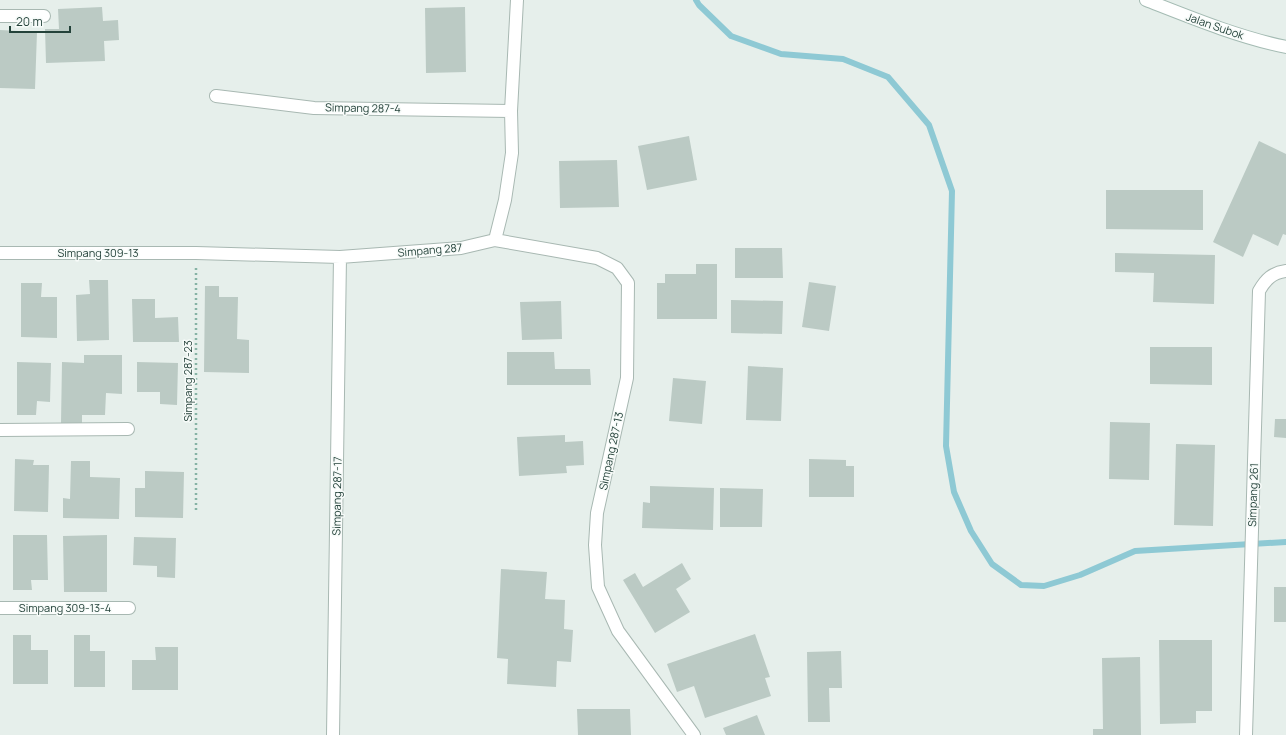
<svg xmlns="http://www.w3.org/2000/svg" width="1286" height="735" font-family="Manrope,sans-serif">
<rect width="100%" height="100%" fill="#e6efeb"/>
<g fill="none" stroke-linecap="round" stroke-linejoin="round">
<!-- stream -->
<path stroke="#8ec9d4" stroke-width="6" d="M696,0l3,5 32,31 50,18 62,5 45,18 41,48 23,66 -6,255 8,46 17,39 21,33 29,21 23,1 36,-11 55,-24 151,-9"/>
</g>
<!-- building -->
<path fill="#bbcac4" d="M102,7l1,14 15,-1 1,20 -15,1 1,20 -59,2 -1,-34h14l-1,-20z
M465,7l1,65 -40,1 -1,-65z
M0,30l37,2 -2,57 -35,-1z
M689,136l8,44 -50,10 -9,-44z
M1259,141l27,13v81l-3,-1 -5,12 -25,-12 -10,23 -30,-15z
M617,160l2,47 -59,1 -1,-47z
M1106,190h97v40l-97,-1z
M735,248h47l1,30h-48z
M1115,253l100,2 -1,49 -61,-2 1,-29 -39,-1z
M696,264h21v55h-60v-36h8v-9h31z
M89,280h19l1,60 -32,1 -1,-46 14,-1z
M809,282l27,4 -7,45 -27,-4z
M21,283h21l-1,14h16v41l-36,-1z
M205,286h14v11h19l-1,42 12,1v33l-45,-1z
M132,299h23v19l23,-1 1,25h-46z
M731,300l52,1 -1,33 -51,-1z
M561,301l1,38 -40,1 -2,-38z
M1150,347h62v38l-62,-1z
M507,352h47l1,17h35l1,16h-84z
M84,355h38v39l-16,-1 -1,22h-23v9l-21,-1 1,-61 22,1z
M17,362l34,1 -1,39 -13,-1 -1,14h-19z
M137,362l41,1 -1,42 -17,-1v-12h-23z
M748,366l35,2 -2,53 -35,-1z
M673,378l33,3 -4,43 -33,-3z
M1275,419h11v19l-12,-1z
M1110,422l40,1 -1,57 -40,-1z
M565,435v7l18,-1 1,24 -18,1 1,7 -48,3 -2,-39z
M1176,444l39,1 -2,81 -39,-1z
M15,459l19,1 -1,5h16l-1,47 -34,-1z
M809,459l37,1v6h8v31h-45z
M71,461h19v16l30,1 -1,41 -56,-1v-20l7,1z
M145,471l39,1 -1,46 -48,-1v-29h10z
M650,486l64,2 -1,42 -71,-2 1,-26 7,1z
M720,488l43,1 -1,38h-42z
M13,535h34l1,45h-17l1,10h-19z
M107,535v57h-43l-1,-56z
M134,537l42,1 -1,40 -18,-1v-11l-24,-1z
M682,563l9,16 -15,10 14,23 -35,21 -32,-53 12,-7 8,14z
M501,569l46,3 -2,27 20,1 -1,29 9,1 -2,32 -14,-1 -1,26 -49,-3 1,-25 -11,-1z
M1274,587h12v35h-12z
M755,634l15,43 -5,1 6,18 -66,22 -11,-32 -17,6 -10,-28z
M13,635h18v15h17v34h-35z
M74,635h16v16h15v36h-31z
M1159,640h53v71h-16v12l-36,1z
M155,647h23v43h-46v-30h24z
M841,651l1,37h-13l1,34h-22l-1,-70z
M1140,657l1,78h-48v-6h10l-1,-71z
M577,709h53l1,26h-53z
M757,715l8,20h-39l-3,-7z"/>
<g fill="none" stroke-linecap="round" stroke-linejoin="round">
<!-- minor casing -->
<g stroke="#a8b8b2" stroke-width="14">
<path id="minor" d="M0,16h44
M216,96l98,12 197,3
M495,240l10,-40 7,-47 -1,-42 6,-111
M0,253h196l144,4 121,-9 34,-8 102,18 20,10 11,15 -1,95 -30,135 -2,32 3,42 20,44 76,104
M0,430l128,-1
M0,608h129
M333,735l7,-478
M1246,735l13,-444c7,-12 13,-18 27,-20"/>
</g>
<!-- secondary casing -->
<g stroke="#a4bbb3" stroke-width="14">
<path id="secondary" d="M1146,0c46,18 92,37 140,47"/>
</g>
<!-- path -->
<path stroke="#86b3a5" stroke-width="2.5" stroke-dasharray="2 3" stroke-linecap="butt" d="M196,268v242"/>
<!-- minor -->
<use href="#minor" stroke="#fff" stroke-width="12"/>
<!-- secondary -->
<use href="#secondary" stroke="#fff" stroke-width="12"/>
</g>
<g text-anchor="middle" stroke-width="3" stroke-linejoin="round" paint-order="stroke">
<!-- street labels -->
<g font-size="11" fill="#24423a" stroke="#f7fbf9">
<text transform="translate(1215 26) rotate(19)" y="4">Jalan Subok</text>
<text transform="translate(363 108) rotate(1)" y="4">Simpang 287-4</text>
<text transform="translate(430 250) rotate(-5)" y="4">Simpang 287</text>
<text x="98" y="257">Simpang 309-13</text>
<text transform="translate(188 381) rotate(-90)" y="4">Simpang 287-23</text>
<text transform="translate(611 451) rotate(-78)" y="4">Simpang 287-13</text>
<text transform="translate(1253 495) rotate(-88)" y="4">Simpang 261</text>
<text transform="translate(337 496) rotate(-89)" y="4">Simpang 287-17</text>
<text x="65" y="612">Simpang 309-13-4</text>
</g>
</g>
<!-- scale -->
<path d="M10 26v6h60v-6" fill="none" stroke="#24423a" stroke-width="2"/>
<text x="16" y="26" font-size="12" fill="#24423a" stroke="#f7fbf9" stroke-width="3" paint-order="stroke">20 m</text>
</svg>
